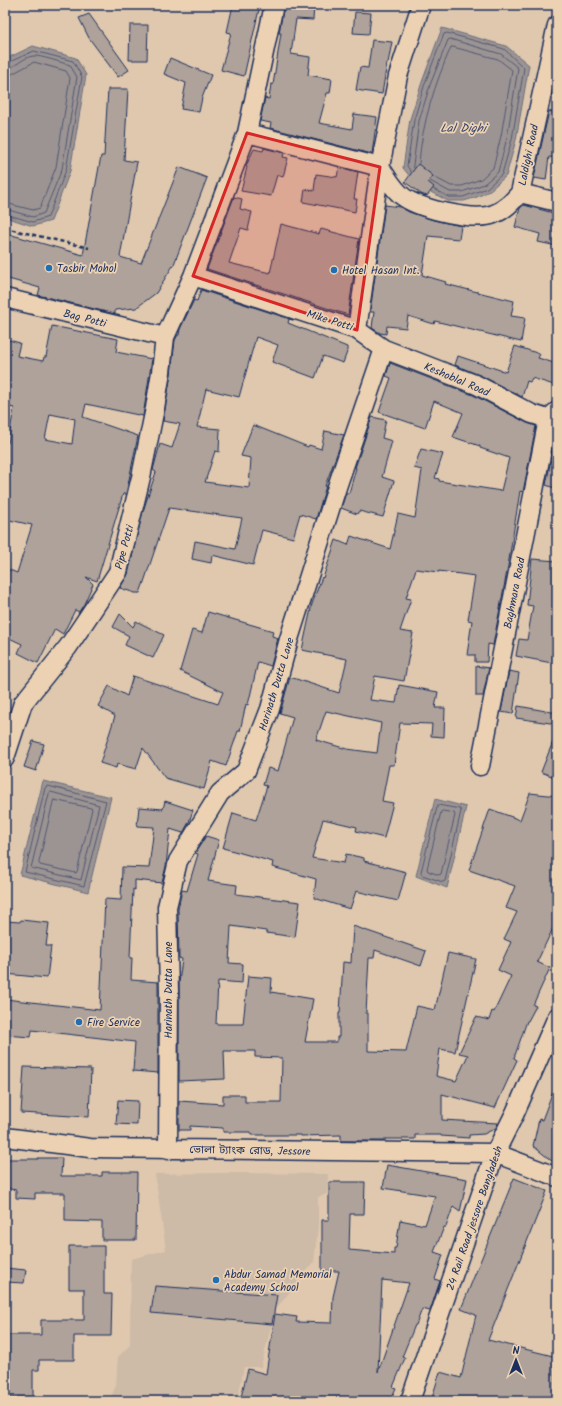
<svg xmlns="http://www.w3.org/2000/svg" width="562" height="1406" font-family="Kalam,'Noto Sans Bengali',sans-serif">
<rect width="100%" height="100%" fill="#dfc8ae"/>
<filter id="ink" filterUnits="userSpaceOnUse"><feTurbulence type="fractalNoise" baseFrequency=".025" numOctaves="2"/><feDisplacementMap in="SourceGraphic" scale="8" xChannelSelector="R" yChannelSelector="G"/><feConvolveMatrix kernelMatrix="1 2 1 2 8 2 1 2 1" color-interpolation-filters="sRGB"/></filter>
<g filter="url(#ink)">
<!-- built -->
<path fill="#cdbaa7" d="M226,1173l102,1 -1,20 -9,3v29l-4,36 -39,48 -14,57h-17l-5,26 -3,8h-127l7,-15 2,-29 12,-12 1,-86 35,-9 -11,-76z"/>
<!-- water -->
<path fill="#9c9493" stroke="#686c7e" d="M442,28l64,18 23,19 -13,75 -10,36 -17,15 -12,6 -13,4h-16l-31,-16 -14,-17 7,-49 12,-37z
M33,46l43,12 10,17 -16,96 -19,50 -18,5 -28,-9v-156l5,-4z
M43,781l68,16 -23,95 -68,-17z
M435,799l31,8 -19,81 -31,-12z"/>
<g fill="none" stroke-linecap="round" stroke-linejoin="round">
<!-- shore -->
<path stroke="#4f5773" stroke-width="1" d="M5,64l29,-13 39,10 9,16 -16,93 -18,47 -15,5 -28,-8
M5,69c10,-1 18,-12 28,-13 6,-1 30,7 37,9l7,12 -15,92 -18,44 -11,4 -28,-8
M5,75l7,-1 22,-12 32,9 4,7 -14,89 -16,41 -7,2 -28,-7
M419,163c3,-40 16,-79 32,-116h2l45,12 14,11 -11,66 -8,32 -12,11 -19,7h-11l-17,-9
M414,168l-1,-3 6,-44 11,-36 18,-45 2,-1 51,15 17,14 -11,70 -9,34 -14,12 -22,8h-12l-20,-11
M411,172l-4,-6 7,-46 11,-37 19,-49 3,-1 57,16 20,19 -12,71 -10,35 -15,14 -24,9h-14l-16,-8
M48,786l58,15 -22,85 -59,-14 20,-84z
M51,792l48,13 -18,75 -50,-12 18,-74z
M54,800l37,8 1,1 -15,63 -1,1 -36,-8 -1,-2z
M438,805l22,4 1,2 -16,70 -2,1 -21,-7 -1,-2z
M443,811l11,2 1,2 -14,59 -2,1 -11,-4 -1,-2 14,-57z"/>
</g>
<!-- building -->
<path fill="#afa29a" stroke="#1b2f5e" fill-rule="evenodd" d="M233,5h27l-16,71 -23,-6 10,-37 -4,-1z
M284,5h30l-1,15 -17,-1 -5,35 19,3 -2,18 24,4 -2,14h-3l-8,30 33,6 2,-15 23,3 -5,37 -102,-26 1,-5 -11,-2 5,-23 4,1 2,-15 2,1 8,-52h-2z
M355,12l16,1 -2,21 -16,-1z
M89,14l40,56 -11,7 -29,-39 -10,-20z
M130,25h18l-1,35h-18z
M372,40l20,2 -4,21h-1l-5,31 -26,-4 4,-23 8,1z
M170,58l41,17 -9,23 -3,14 -18,-3 5,-26 -22,-9z
M108,89h20l-4,71 13,2 -17,95 21,6 38,-96 28,11 -33,86 -18,29 -20,15 -21,2v4l-77,-19 2,-7 -35,-10v-45l78,22 18,-99h3z
M549,111l8,3v44l-8,-1 -3,23 -12,-2z
M264,148l20,5 -1,4 5,1 -5,19 -6,-2 -6,21 -30,-5 6,-24 -1,-1 8,-17 9,2z
M418,164l15,12 -5,6 6,5 -7,9 -6,-2 -16,-12z
M339,167l19,5 -4,27h3l-2,13 -52,-10 2,-13 9,2 2,-17 21,3z
M234,197l8,2 -2,10 12,3 -4,18 -7,-2 -12,35 41,10 11,-49 38,10 2,-5 38,10 -11,76 -141,-46z
M385,205l15,2 9,5 24,8 28,6 -2,13 -31,-3 -6,39 24,7 -1,2 69,17 -3,15 14,2 -4,24 -86,-21 -1,3 -26,-8 -2,12 -19,-2 -1,8 -6,-1 -8,-5 2,-16h-4z
M524,205l33,9v32l-19,-4 2,-8 -25,-7 5,-19z
M201,290l92,30 -4,-1 -1,4 59,24v5l-4,11 -20,-7 -8,22 -43,-16 6,-17 -22,-8 -17,60 -33,-8 -9,38 23,2 -1,23 -4,-1 -10,31 44,6 2,-30 -10,-2 12,-31 55,22 1,-2 12,4 4,-18 19,4 -19,51h1l-10,33 -16,-5 -7,24 -31,-8 -9,35 -41,-10 -1,8 -19,-4 3,-18 40,8 7,-31 -73,-10 -25,74 -4,11h-5l-15,-5 8,-14 15,-63 13,-39 -3,-2 7,-26 12,4 8,-24 -17,-3 8,-47 4,-34 3,-5h1l1,-6 14,-29 3,1z
M52,326l66,13 -2,13 36,7 -9,57 -57,-12 -3,13 55,19 -12,58h-3l-26,87 -11,-4 7,7 -9,20 -5,8 -4,-2 -12,24 -8,-5 -17,34 -20,-10 4,-9 -17,-8v-68l12,5 15,-48 -27,-6v-77l3,1 6,-35 -9,-2v-67l15,4 -3,13 26,5 1,-4h2zM50,414l25,5 -3,25 -27,-5z
M515,346l25,8 -2,4 19,6v22l-25,-8 -2,4 -3,-1 -5,16 -40,-21 -27,-11 3,-9 48,16z
M390,363l83,32 54,28 9,3 -13,66 -3,-1 -12,75 -15,79 -5,-1 -1,18h-12v-7h-8l5,-34 -4,-1 7,-44 -36,-5v1l-23,-3 -10,29 5,1 -11,32 13,2 -9,48 -29,-5 -5,24 26,3 3,-18 39,7 -3,16h10l-1,29 -13,-1 1,-12 -32,-1 -6,42h-5l-7,36 11,2 -9,35 -28,-7 1,-4 -34,-8 -11,39 32,5 2,-9 18,4v3l42,11 -8,29 -42,-10 -6,18 -36,-11 2,-19 -44,-12 1,-5 -50,-14 10,-35 23,7 11,-34 -4,-1 5,-17 10,3 15,-54 -13,-4 10,-36 49,16 8,-34 -45,-9 10,-46 10,-27 1,1 13,-38 12,5 3,-9 39,13 8,-35 17,4 7,-48 -8,-2 7,-19 22,5 -8,24 4,1v2l62,10 8,-33 -29,-10v-2l-27,-9 10,-24 -29,-12 -9,27 -46,-16 12,-34 -5,-2zM326,711l55,12 -4,30 -30,-4 -31,-9z
M372,417l14,3 -4,18 10,3 -10,36 12,4 -11,36 -24,-6 -2,3 -16,-6 5,-15h3l7,-25h-1z
M557,428v61l-11,-4z
M532,559l25,2v103l-41,-8 3,-17 8,1 6,-34 -6,-1z
M208,612l65,19 -1,5 6,2 -7,28 -13,-4 -10,43 -2,-1 -6,27h-2l-12,35 -14,-5 -8,28 -39,-11 -22,-30 -7,21 -19,-5 -1,4 -16,-5 15,-47 -17,-10 11,-20 18,10 6,-20 85,28 5,-12 -43,-21 12,-41 10,3z
M120,614l13,13 3,-6 28,14 -11,23 -28,-13 4,-9 -16,-9z
M476,666l13,2 -6,28h-7z
M509,671l10,2 -6,41 -12,-2z
M518,706l39,7v11l-41,-6z
M556,734h1v44l-16,-6z
M33,741l11,3 -8,27 -12,-4z
M530,793l27,3v131l-3,-1 -17,36 13,6 -17,37 3,1 -8,15h-1l-13,37 3,2 -22,48 -53,-14v26l56,3 -2,5 -12,6 -15,1v3l-28,-2v-1h-26v4h-30v2h-44v-6l-40,1v-1h-50v-3h-28v-4l-33,-2v4h-11v-29l44,3v-9h22v7h36l1,-44 -27,-1v-6h-31l1,28 -46,2v-98l3,-24 -3,-1 -1,-49 4,-19 5,1 11,-37 -3,-1 11,-17 13,4 -11,41 29,4 -1,9 64,8 -5,35 -29,-4v-2l-35,-5 -2,37 14,1 -1,19 -24,-2 -2,43h27l5,-48 24,2 -1,14 42,7 -8,43h32v-5h2v-24h1l3,-51 8,1 2,-37 73,25 -5,15 -46,-16 -1,8h-5l-3,55h2v38l38,1 11,-46 18,4 13,-57 28,6 -21,93 -15,-3 -4,27 20,5 12,-26 -9,-2 17,-36 13,3 3,-9 2,1 17,-36 -13,-6 13,-28 -7,-3 13,-27 -11,-4 9,-22 -46,-16 21,-61 30,11z
M165,801l28,9 -4,12 -6,11 -13,-4 -4,37 -4,17 -27,-3v10l-2,-1 -3,69h2l-1,22 27,2v91l-25,-2 2,-29 -103,-12 -1,7 -26,-2v-36l95,11 5,-111 16,1 1,-33 27,1 5,-41 -17,-1 2,-19 24,2z
M21,920l28,3 -3,23h5l-4,32 -42,-4v-53l15,1z
M24,1067l67,2 -2,48 -68,-4z
M556,1083h1v82l-24,-19 6,-27 3,1z
M118,1100l20,1 -1,24 -21,-1z
M38,1158h24l-1,18h41v-4h35l-1,68h-34v-18l-37,-1v-28h-30v6l-19,-1v-8l-11,-2v-29h33z
M387,1165l80,14 -7,33 -7,-5 -7,20h-2l-10,25 9,3 -8,24 5,2 -10,30 -8,-2 -6,16h-1l-13,32 3,1 -12,29 3,1 -6,13h-150l8,-32 18,5 9,-60 22,3 -1,5 36,1 1,-26 6,-26h-17v-51h7v-38h36l-1,32h-14l-1,36 45,4v-6h2l4,-28 25,5 10,-29 -52,-8zM382,1280l27,3 -31,89z
M514,1178l33,13 -59,149 69,17v44h-126l9,-29 21,6 15,-63 -15,-6z
M69,1246h35v48h8l-1,42h-37v24h-35v10h-6v28h-28v-37h2v-26h34v-15h43v-31h-15z
M5,1268l21,2 -2,13 -19,-1z
M155,1286l122,9 -5,29 -121,-11z"/>
<g fill="none" stroke-linecap="round" stroke-linejoin="round">
<!-- minor casing -->
<g stroke="#1b2f5e" stroke-width="21">
<path id="minor" d="M247,133l133,34
M380,167c7,10 14,24 25,31 17,11 70,24 89,16 11,-4 18,-12 26,-21l37,-168
M520,193l37,9
M193,276l164,54 27,19 93,36 55,29 16,5 9,-8
M5,298l160,39
M357,330l23,-163 18,-91 23,-71
M5,758l18,-55 45,-56 50,-75 23,-95 14,-69 6,-36 4,-35 28,-61 54,-143 27,-128
M480,766l68,-347
M5,1137l85,11 405,5 62,24
M168,1150l1,-158 -2,-85 11,-46 42,-68 26,-22 24,-62 19,-70 49,-155 46,-135
M410,1401l85,-248 20,-40 42,-96"/>
</g>
<!-- path -->
<path stroke="#1b2f5e" stroke-width="2.5" stroke-dasharray="4 3" stroke-linecap="butt" d="M5,228l84,20"/>
<!-- minor -->
<use href="#minor" stroke="#ecd2b3" stroke-width="18"/>
</g>
</g>
<!-- marked area -->
<path fill="#d62828" fill-opacity="0.2" stroke="#d62828" stroke-width="3" stroke-linejoin="round" d="M247,133l133,34 -23,163 -164,-54z"/>
<!-- markers -->
<g fill="#1f6fb2" stroke="#ecd2b3" stroke-width="1.5">
<circle cx="49" cy="268" r="4"/>
<circle cx="334" cy="270" r="4"/>
<circle cx="79" cy="1022" r="4"/>
<circle cx="216" cy="1280" r="4"/>
</g>
<g text-anchor="middle" stroke-width="3.5" stroke-linejoin="round" paint-order="stroke">
<!-- street labels -->
<g font-size="11" fill="#1b2f5e" stroke="#ecd2b3">
<text transform="translate(528 155) rotate(-78)" y="4">Laldighi Road</text>
<text transform="translate(85 318) rotate(14)" y="4">Bag Potti</text>
<text transform="translate(330 320) rotate(17)" y="4">Mike Potti</text>
<text transform="translate(457 379) rotate(23)" y="4">Keshoblal Road</text>
<text transform="translate(124 547) rotate(-75)" y="4">Pipe Potti</text>
<text transform="translate(514 593) rotate(-79)" y="4">Baghmara Road</text>
<text transform="translate(276 684) rotate(-73)" y="4">Harinath Dutta Lane</text>
<text transform="translate(168 990) rotate(-90)" y="4">Harinath Dutta Lane</text>
<text transform="translate(250 1150) rotate(1)" y="4">ভোলা ট্যাংক রোড, Jessore</text>
<text transform="translate(474 1218) rotate(-71)" y="4">24 Rail Road jessore Bangladesh</text>
</g>
<!-- poi labels -->
<g font-size="11" fill="#1b2f5e" stroke="#ecd2b3" text-anchor="start">
<text x="57" y="272">Tasbir Mohol</text>
<text x="342" y="274">Hotel Hasan Int.</text>
<text x="87" y="1026">Fire Service</text>
<text x="224" y="1278">Abdur Samad Memorial<tspan x="224" dy="13">Academy School</tspan></text>
</g>
<!-- water labels -->
<g font-size="12" font-style="italic" fill="#354369" stroke="#ecd2b3">
<text x="463" y="132">Lal Dighi</text>
</g>
</g>
<!-- margin -->
<rect width="562" height="1406" fill="none" stroke="#ecd2b3" stroke-width="20"/>
<rect x="10" y="10" width="542" height="1386" fill="none" stroke="#1b2f5e" stroke-width="1.5" filter="url(#ink)"/>
<!-- north arrow -->
<g transform="translate(516 1360)" stroke="#ecd2b3" stroke-width="3" paint-order="stroke">
<path d="M0-3L7 15L0 10L-7 15Z" fill="#1b2f5e"/>
<text y="-6" font-size="11" font-weight="bold" text-anchor="middle" fill="#1b2f5e">N</text>
</g>
</svg>
